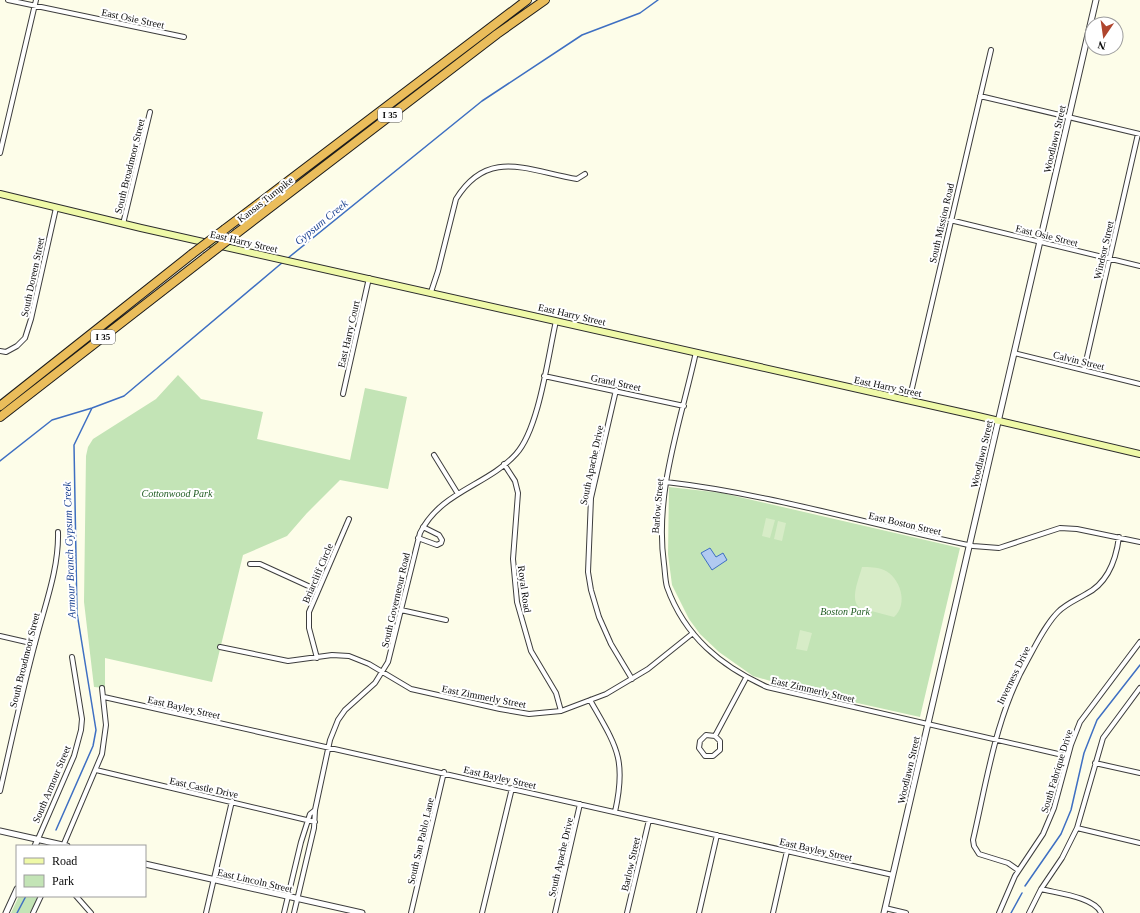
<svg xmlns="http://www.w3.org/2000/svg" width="1140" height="913" font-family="'Times New Roman',serif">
<rect width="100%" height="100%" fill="#fdfde9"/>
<!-- green -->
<path fill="#c3e4b6" d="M178,375l23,24 62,13 -6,27 93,21 15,-72 42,9 -19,92 -48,-9 -33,33 -20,23 -44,19 -31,127 -107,-24v30l-11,-1 -10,-85 2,-146 2,-9 5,-8 63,-40z
M669,487l53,6 238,55 -40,169 -112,-25 -55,-16 -34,-24 -19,-18 -11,-15 -17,-34 -4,-31z
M19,896h19l-8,17h-19z"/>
<!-- pitch -->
<path fill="#d7ecc7" d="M766,518l9,2 -5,18 -8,-2z
M778,521l8,2 -4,18 -8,-2z
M862,567c7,0 15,0 22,3 16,7 25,34 10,47l-34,-9c-11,-8 -1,-29 2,-41z
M800,630l12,3 -5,18 -11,-2z"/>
<!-- water -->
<path fill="#b1caf1" stroke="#3e6fc2" d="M710,548l6,9 7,-4 4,7 -15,10 -11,-17z"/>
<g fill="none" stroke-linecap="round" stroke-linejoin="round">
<!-- stream -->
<path stroke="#3e6fc2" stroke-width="1.5" d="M288,258l194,-157 100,-66 58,-22 18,-13
M0,461l52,-41 40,-12 32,-12 159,-134
M56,830l37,-84 3,-16 -19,-117 -3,-168 18,-37
M1025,886l36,-52 10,-24 13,-57 13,-33 43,-55
M17,913l9,-17
M1011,913l11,-20"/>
<!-- minor casing -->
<g stroke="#3d3d3d" stroke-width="6">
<path id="minor" d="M8,0l176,37
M980,96l160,38
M0,153l36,-153
M950,220l190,46
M123,224l27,-112
M431,292l7,-21 18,-72c32,-52 72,-28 121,-20l8,-5
M0,351l6,1 11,-6 8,-8 6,-19 25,-111
M696,352c-15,69 -42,141 -32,212 1,7 1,16 3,23 18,50 54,79 100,100l300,69
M1014,353l126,31
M1084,370l54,-236
M544,376l140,30
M616,390l-25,108 -3,74 3,18 8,27 12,27 21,35
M343,394l26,-116
M909,401l82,-351
M434,455l24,39
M504,464l11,17 3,12 -5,66 4,43 14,49 25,42 5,18
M666,482c104,12 205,43 307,64l26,2 61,-20 17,1 63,13
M418,538l19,7 4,-2 1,-3 -3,-5 -16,-8
M250,564h10l57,26
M401,610l45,10
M0,636l35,8
M220,647l68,14 44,-6 17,1 20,8 42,25 89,20 29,5 32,-3 45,-17 42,-25 45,-36
M317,658l-8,-30v-16l40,-93
M104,697l789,178
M590,700c26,46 37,58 25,112
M715,736l5,5v9l-7,6h-8l-6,-8 1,-7 6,-6 9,1 31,-58
M1095,763l45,10
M96,770l219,52
M0,791c12,-52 23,-104 37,-155 9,-34 22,-69 21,-104
M1077,828l63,15
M38,839l36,-83 7,-26 1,-11 -10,-62
M63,846l39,-92 4,-29 -4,-37
M1018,870l-10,-7 -29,-9 -5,-8 -1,-6c14,-60 23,-125 54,-179 9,-16 18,-36 31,-49 8,-8 18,-12 28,-18 22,-11 30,-34 33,-57
M1041,889c15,4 54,8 60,24
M76,896l15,17
M885,908l21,5
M33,913l8,-17
M206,913l26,-112
M284,913l17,-71 9,-28 5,-4
M294,913l20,-85 1,-18 15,-70 8,-20 7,-10 30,-27 13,-21 32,-129c21,-42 67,-47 96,-79 23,-25 32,-98 40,-133
M411,913l33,-141
M482,913l30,-125
M555,913l25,-109
M627,913l22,-93
M699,913l18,-78
M773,913l14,-62
M999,913l16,-37 28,-42 11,-26 17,-63 9,-23 60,-80
M1029,913l12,-24 21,-31 15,-30 26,-90 37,-50"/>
</g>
<!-- tertiary casing -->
<g stroke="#3d3d3d" stroke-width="7">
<path id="tertiary" d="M0,831l67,15
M35,846l3,-7
M145,864l217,49
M6,913l11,-24
M884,913l212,-913"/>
</g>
<!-- secondary casing -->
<g stroke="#2c2c2c" stroke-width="8">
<path id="secondary" d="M0,194l141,34 837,188 162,38"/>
</g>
<!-- motorway casing -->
<g stroke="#1b1b1b" stroke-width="10">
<path id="motorway" d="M225,229l302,-229
M237,233l260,-199 48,-34
M0,406l192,-152
M0,417l206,-160"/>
</g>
<!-- minor -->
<use href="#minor" stroke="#fff" stroke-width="4"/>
<!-- tertiary -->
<use href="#tertiary" stroke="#fff" stroke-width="5"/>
<!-- secondary -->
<use href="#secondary" stroke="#eff9a8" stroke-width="6"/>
<!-- motorway -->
<use href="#motorway" stroke="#eabd5b" stroke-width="8"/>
<!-- motorway-bridge casing -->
<g stroke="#1b1b1b" stroke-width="10" stroke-linecap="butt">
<path id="motorway-bridge" d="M192,254l33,-25
M206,257l31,-24"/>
</g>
<!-- motorway-bridge -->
<use href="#motorway-bridge" stroke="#eabd5b" stroke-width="8"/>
</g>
<g text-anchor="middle" stroke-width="4" stroke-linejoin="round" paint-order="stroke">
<!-- shield labels -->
<g fill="#fff" stroke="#545454" stroke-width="1">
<rect x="378" y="108" width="24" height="14" rx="3"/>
<rect x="91" y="330" width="24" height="14" rx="3"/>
</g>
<g font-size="9" font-weight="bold" fill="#0a0a0a">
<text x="390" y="118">I 35</text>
<text x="103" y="340">I 35</text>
</g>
<!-- street labels -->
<g font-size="10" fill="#0a0a0a" stroke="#fff">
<text transform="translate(133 18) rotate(12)" y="4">East Osie Street</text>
<text transform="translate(1054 139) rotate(-77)" y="4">Woodlawn Street</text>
<text transform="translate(129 166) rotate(-76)" y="4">South Broadmoor Street</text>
<text transform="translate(265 199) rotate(-38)" y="4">Kansas Turnpike</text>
<text transform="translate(941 223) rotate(-77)" y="4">South Mission Road</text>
<text transform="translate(1047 235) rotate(14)" y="4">East Osie Street</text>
<text transform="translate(244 241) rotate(13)" y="4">East Harry Street</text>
<text transform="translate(1103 250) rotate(-77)" y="4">Windsor Street</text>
<text transform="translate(32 277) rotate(-78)" y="4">South Doreen Street</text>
<text transform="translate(572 314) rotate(13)" y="4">East Harry Street</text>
<text transform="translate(348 334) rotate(-77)" y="4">East Harry Court</text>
<text transform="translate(1079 360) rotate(14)" y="4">Calvin Street</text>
<text transform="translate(616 382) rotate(12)" y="4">Grand Street</text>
<text transform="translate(888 386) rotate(12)" y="4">East Harry Street</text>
<text transform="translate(981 454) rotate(-77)" y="4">Woodlawn Street</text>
<text transform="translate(591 465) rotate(-78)" y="4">South Apache Drive</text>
<text transform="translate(657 506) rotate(-85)" y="4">Barlow Street</text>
<text transform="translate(905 523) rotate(13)" y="4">East Boston Street</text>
<text transform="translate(317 573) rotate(-67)" y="4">Briarcliff Circle</text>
<text transform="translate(525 589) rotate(82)" y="4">Royal Road</text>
<text transform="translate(395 600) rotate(-77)" y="4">South Governeour Road</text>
<text transform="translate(24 660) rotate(-76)" y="4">South Broadmoor Street</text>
<text transform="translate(1013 675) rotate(-64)" y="4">Inverness Drive</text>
<text transform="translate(813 689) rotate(13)" y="4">East Zimmerly Street</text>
<text transform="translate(484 696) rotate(11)" y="4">East Zimmerly Street</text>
<text transform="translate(184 707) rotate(13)" y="4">East Bayley Street</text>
<text transform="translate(908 770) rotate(-77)" y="4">Woodlawn Street</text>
<text transform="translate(1056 771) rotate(-73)" y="4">South Fabrique Drive</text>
<text transform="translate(500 777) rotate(13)" y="4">East Bayley Street</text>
<text transform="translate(51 784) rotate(-67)" y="4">South Armour Street</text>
<text transform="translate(204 787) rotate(12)" y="4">East Castle Drive</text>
<text transform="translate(420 841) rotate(-77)" y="4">South San Pablo Lane</text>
<text transform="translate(816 849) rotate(13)" y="4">East Bayley Street</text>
<text transform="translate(560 857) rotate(-77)" y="4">South Apache Drive</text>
<text transform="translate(630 864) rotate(-77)" y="4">Barlow Street</text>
<text transform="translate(255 880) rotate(13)" y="4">East Lincoln Street</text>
</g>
<!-- park labels -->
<g font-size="10" font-style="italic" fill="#205c22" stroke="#fff">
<text x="177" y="497">Cottonwood Park</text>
<text x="845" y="615">Boston Park</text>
</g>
<!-- water labels -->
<g font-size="11" font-style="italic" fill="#1e4491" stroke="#fff">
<text transform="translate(321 222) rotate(-39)" y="4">Gypsum Creek</text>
<text transform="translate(69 550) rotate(-92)" y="4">Armour Branch Gypsum Creek</text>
</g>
</g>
<!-- legend -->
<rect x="16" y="845" width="130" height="52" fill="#ffffff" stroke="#9d9d9d"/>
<rect x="24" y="858" width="20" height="6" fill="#eff9a8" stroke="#9d9d9d"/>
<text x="52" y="865" font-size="12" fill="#0a0a0a">Road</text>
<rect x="24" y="875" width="20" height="12" fill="#c3e4b6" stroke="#9d9d9d"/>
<text x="52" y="885" font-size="12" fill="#0a0a0a">Park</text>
<!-- north arrow -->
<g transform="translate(1104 36) rotate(193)"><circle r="19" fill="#ffffff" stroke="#9d9d9d"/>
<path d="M0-3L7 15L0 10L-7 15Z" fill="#af452d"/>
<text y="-6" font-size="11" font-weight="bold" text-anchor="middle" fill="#0a0a0a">N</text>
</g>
</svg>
